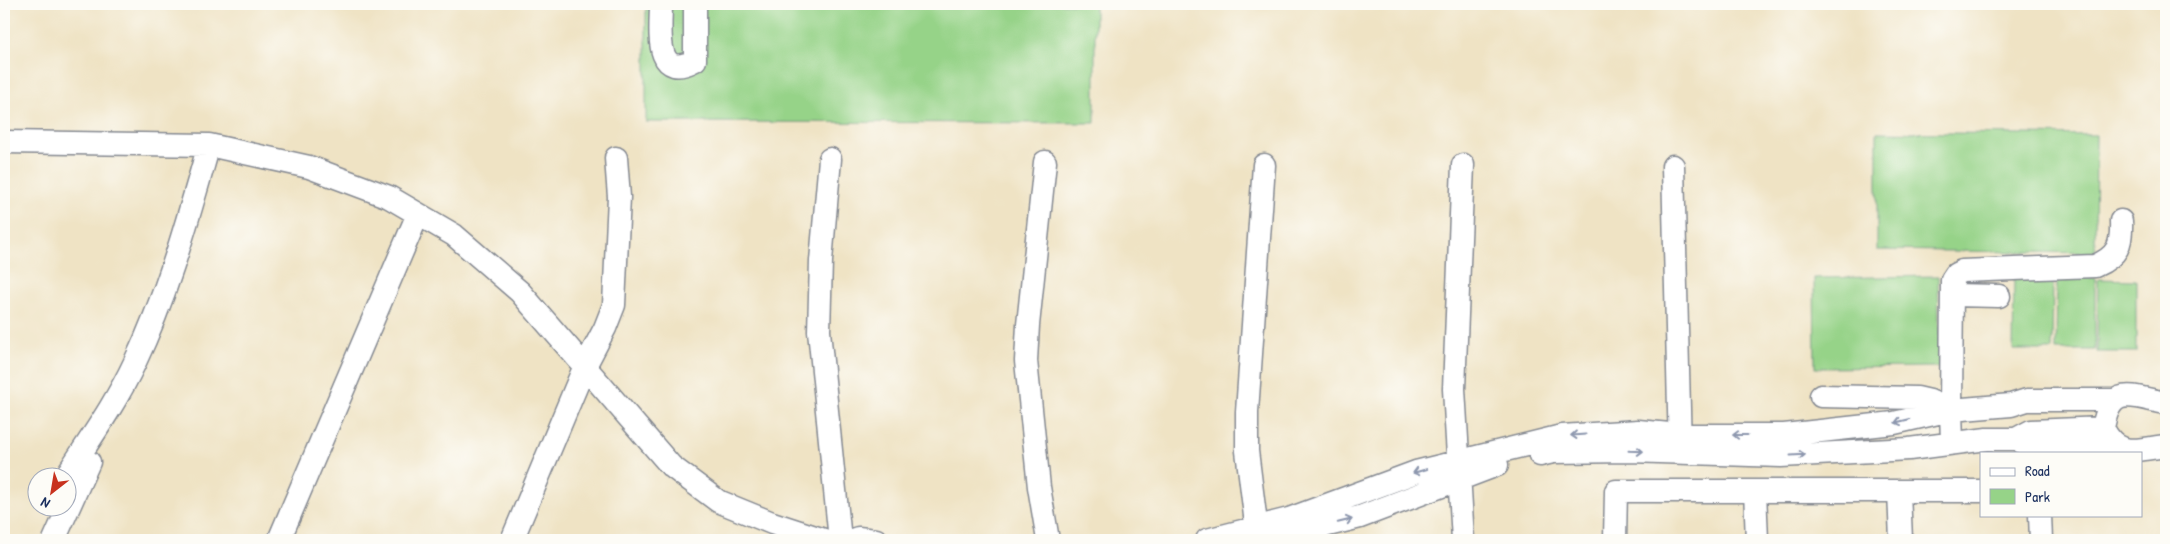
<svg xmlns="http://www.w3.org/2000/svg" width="2170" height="544" font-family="'Patrick Hand',sans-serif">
<rect width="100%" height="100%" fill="#fdfcf7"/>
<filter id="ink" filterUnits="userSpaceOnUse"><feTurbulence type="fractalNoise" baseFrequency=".02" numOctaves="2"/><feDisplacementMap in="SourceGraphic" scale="10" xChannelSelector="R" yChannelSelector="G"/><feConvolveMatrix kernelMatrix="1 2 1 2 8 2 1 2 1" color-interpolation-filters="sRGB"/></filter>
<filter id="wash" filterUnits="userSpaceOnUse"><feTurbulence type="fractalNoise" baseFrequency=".0096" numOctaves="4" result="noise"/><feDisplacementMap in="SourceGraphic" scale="20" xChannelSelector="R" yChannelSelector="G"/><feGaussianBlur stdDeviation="1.12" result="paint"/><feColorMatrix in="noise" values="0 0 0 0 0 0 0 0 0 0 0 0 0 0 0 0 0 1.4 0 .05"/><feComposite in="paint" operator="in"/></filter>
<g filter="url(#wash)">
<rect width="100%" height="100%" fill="#efe3c4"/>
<!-- green -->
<path fill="#96d388" stroke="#588173" d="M646,4h449v119l-449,-1z
M1877,132l219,3 -1,118 -218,-3z
M1938,276l2,91 -125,1 -1,-90z
M2057,277l38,1v72h-39z
M2014,278h39l-1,72h-39z
M2098,279l38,1v72h-39z"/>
</g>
<g filter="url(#ink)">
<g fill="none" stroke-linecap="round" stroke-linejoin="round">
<!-- minor casing -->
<g stroke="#858991" stroke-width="25">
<path id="minor" d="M661,4c0,24 -8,79 34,56v-56
M4,142l205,3 100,22 80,30 65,38 66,57 151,174 47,35 54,22 52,17
M830,159l-9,102 -2,70 21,209
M1045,162l-17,163 -2,36 13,126 9,53
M1463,165l-9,224 9,151
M1673,166l7,284
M1952,295l47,1
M1821,396l96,2 13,3 21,9
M2166,403c-34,-6 -55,-20 -63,25 15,31 35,21 63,18
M1952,443l-1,-33 1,-130 4,-6 6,-3 133,-5c23,-10 27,-21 26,-45
M2023,443l5,2 91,3
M1540,455l13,-3 76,-1 152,5 128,-7 78,-10h29l15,-8 72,-3
M66,476c24,-37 50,-73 69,-114 33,-69 53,-144 74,-217
M1755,491l2,49
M1899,491l2,49
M2040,515l1,25
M1271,539l89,-22 137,-52
M54,540l35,-78
M279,540l139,-326
M512,540l72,-172 21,-40 9,-23 5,-108 -3,-39
M852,540l6,-2 18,2
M1207,540l82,-21 127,-47 146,-36 76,-5 42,4h104l110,-12 57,-13 60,-5 16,-5h86
M1258,540l-11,-89v-39l17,-247
M1615,540l1,-49h365"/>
</g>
<!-- minor -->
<use href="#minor" stroke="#fff" stroke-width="22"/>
</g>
<!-- one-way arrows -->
<defs><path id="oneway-shaft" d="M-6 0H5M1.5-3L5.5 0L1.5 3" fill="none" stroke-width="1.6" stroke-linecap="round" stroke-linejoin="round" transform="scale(1.25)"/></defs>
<g stroke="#8d97ae">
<use href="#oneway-shaft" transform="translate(1902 421) rotate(167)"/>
<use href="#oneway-shaft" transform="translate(1578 435) rotate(176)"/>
<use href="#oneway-shaft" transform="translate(1740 435) rotate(-180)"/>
<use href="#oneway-shaft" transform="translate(1636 451) rotate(2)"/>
<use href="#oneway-shaft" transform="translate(1798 455) rotate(-3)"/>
<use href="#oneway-shaft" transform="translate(1420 471) rotate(164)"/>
<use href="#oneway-shaft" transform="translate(1345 521) rotate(-14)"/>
</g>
</g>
<!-- margin -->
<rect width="2170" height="544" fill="none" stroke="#fdfcf7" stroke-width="20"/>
<!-- legend -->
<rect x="1980" y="452" width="162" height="65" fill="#fdfcf7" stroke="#a3aaba"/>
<rect x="1990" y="468" width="25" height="8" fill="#ffffff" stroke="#a3aaba"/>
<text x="2025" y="476" font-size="15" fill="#1b2f5e">Road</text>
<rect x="1990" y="489" width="25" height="15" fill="#96d388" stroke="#a3aaba"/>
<text x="2025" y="502" font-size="15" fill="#1b2f5e">Park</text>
<!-- north arrow -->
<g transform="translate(52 492) rotate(211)"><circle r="24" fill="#fdfcf7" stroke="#a3aaba"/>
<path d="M0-4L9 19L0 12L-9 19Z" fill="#c8321e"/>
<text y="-8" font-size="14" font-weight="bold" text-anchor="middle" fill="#1b2f5e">N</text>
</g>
</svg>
